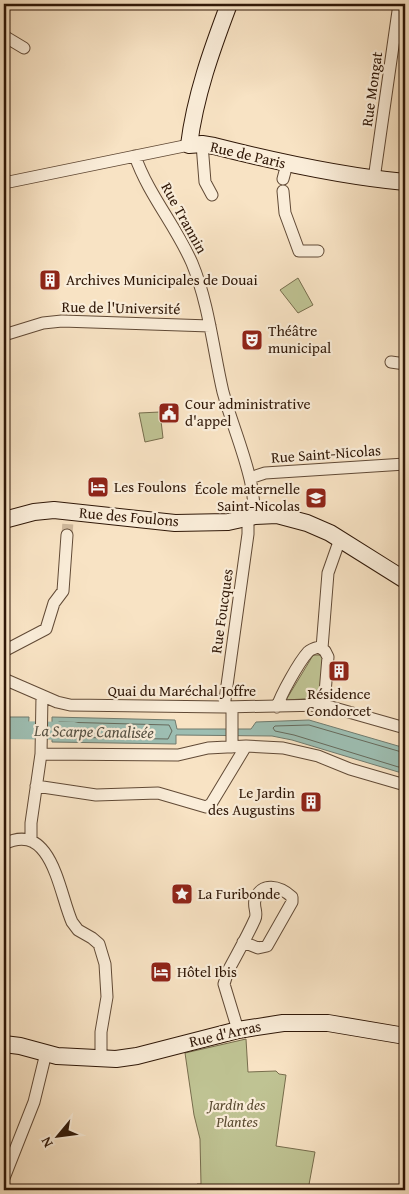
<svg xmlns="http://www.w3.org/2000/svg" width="409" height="1194" font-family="'Gentium Book Plus',serif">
<rect width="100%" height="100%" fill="#f8e3c4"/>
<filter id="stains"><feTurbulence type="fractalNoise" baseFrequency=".004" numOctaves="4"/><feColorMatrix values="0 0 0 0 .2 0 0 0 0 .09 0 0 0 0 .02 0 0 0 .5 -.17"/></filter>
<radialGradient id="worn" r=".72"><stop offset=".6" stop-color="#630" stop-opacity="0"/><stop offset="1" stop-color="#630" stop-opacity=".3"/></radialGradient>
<!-- green -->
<path fill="#bfc393" stroke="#776d4d" d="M298,278l15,27 -15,8 -18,-23z
M160,412l3,26 -18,4 -6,-29z
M314,655h5l5,2 -4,41 -34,2 26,-43z
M246,1039l2,33 28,-1 3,3 7,1 -10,71 39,6 -7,38h-112l1,-6h4l-1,-45 -6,-24 -9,-62z"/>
<!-- water -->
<path fill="#9dbeb2" stroke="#717b6e" d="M4,717h25l-1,19 -24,-1z
M52,717l123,3 2,9h74l5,-7 53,-2 96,28v26l-113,-34 -20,-4 -96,-1v9l-124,-2z"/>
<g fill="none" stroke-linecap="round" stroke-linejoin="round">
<!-- shore -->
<path stroke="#666a5c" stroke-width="1" d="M59,722l110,3 3,6 -4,8 -109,-2 -2,-2v-10z
M405,753l-96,-28 -34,1 -2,2 2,3 19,4 111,34"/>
<!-- river -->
<path stroke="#9dbeb2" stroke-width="18" d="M4,730l70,1"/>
<!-- street-tunnel -->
<path stroke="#d0ba9e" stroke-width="11" stroke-dasharray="11 5.5" stroke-linecap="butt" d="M67,535l1,-14"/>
<!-- street casing -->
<g stroke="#614a36" stroke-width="13">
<path id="street" d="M4,36l20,12
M202,144l3,38 7,13
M135,156c13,38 41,70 57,107 17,41 21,86 31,129 8,29 20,57 27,87 3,12 4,25 5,37
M283,179l4,-15
M374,179l25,-175
M4,183l185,-38
M283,191l2,22 14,38h19
M4,335l39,-12 19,-2 148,5
M391,362l14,2
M250,478l15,-5 140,-9
M322,648l6,-75 12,-34
M4,651l42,-22 8,-26 9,-12 4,-56
M4,679l53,23 13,3 154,2 100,-2 81,23
M224,707l24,-173v-16
M232,707v40
M277,707c4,-13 22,-45 31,-55 3,-3 7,-4 11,-5l6,4 3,6 -4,48
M41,754l137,1 30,-7 38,-2 37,2 35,8 32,13 55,16
M36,786l60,9 62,-2 48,14 5,-3 35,-58
M31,841v-18l10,-69 1,-58
M4,844c48,-24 55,49 68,78l6,8 14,8 7,6 6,20 2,33 -6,35v26
M238,1030l-14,-46 4,-13c9,-17 19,-34 27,-52 3,-6 -2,-12 0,-19 6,-19 25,-14 37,-3v5l-25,44 -9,2 -15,-6
M4,1178l30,-76 12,-49"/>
</g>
<!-- secondary casing -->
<g stroke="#2f1707" stroke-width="18">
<path id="secondary" d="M229,4c-17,45 -34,92 -40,141l13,-1 12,2c63,16 126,30 191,36
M4,520l30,-8 20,-2 121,13 53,-1 27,-6 22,-1 30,8 23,10 75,47
M4,1044l16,2 37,10 59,3 21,-3 101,-26 45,-7h45l77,13"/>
</g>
<!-- street -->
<use href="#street" stroke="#faedd9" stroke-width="11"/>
<!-- secondary -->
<use href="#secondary" stroke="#faedd9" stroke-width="16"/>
</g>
<!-- icons -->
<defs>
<g id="building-square" transform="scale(1.125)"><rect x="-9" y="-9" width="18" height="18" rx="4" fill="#8f2418" stroke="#faedd9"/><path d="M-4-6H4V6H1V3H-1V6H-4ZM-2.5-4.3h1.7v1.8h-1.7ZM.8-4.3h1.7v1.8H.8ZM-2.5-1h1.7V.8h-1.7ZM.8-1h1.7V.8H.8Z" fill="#fff"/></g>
<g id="theatre-square" transform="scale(1.125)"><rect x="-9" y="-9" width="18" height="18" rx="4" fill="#8f2418" stroke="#faedd9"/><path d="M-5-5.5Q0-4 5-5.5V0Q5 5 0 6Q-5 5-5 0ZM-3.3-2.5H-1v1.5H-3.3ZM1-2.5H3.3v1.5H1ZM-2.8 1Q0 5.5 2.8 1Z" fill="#fff"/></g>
<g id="civic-square" transform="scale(1.125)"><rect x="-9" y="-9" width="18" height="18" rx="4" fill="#8f2418" stroke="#faedd9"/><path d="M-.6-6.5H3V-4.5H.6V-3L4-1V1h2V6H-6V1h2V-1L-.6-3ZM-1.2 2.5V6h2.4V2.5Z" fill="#fff"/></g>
<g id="hotel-square" transform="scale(1.125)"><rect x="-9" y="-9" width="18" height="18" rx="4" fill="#8f2418" stroke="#faedd9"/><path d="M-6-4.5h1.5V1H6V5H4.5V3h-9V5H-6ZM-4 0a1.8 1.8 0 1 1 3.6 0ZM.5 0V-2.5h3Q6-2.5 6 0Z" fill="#fff"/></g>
<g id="school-square" transform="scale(1.125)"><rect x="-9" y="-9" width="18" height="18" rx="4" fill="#8f2418" stroke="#faedd9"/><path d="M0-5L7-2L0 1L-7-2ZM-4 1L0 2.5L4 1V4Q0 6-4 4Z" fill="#fff"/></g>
<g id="sight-square" transform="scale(1.125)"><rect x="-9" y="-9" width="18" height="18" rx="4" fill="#8f2418" stroke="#faedd9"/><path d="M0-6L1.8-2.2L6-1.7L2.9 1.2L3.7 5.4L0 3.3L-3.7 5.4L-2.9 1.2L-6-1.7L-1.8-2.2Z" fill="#fff"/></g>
</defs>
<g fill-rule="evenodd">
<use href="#building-square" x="50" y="280"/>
<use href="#theatre-square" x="252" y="340"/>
<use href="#civic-square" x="169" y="413"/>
<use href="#hotel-square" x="98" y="487"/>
<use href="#school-square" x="316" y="498"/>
<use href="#building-square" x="339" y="671"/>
<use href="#building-square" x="311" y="802"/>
<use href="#sight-square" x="182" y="894"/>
<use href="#hotel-square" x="161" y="972"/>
</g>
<g text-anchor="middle" stroke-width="4.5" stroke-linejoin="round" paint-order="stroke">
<!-- street labels -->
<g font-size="15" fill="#2f1707" stroke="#faedd9">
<text transform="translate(372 89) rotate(-82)" y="5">Rue Mongat</text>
<text transform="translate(248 155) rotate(13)" y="5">Rue de Paris</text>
<text transform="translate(184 218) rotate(61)" y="5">Rue Trannin</text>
<text transform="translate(121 308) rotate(1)" y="5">Rue de l'Université</text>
<text transform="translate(326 454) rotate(-4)" y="5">Rue Saint-Nicolas</text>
<text transform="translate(129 517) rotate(5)" y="5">Rue des Foulons</text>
<text transform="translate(222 611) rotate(-82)" y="5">Rue Foucques</text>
<text x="182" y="696">Quai du Maréchal Joffre</text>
<text transform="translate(225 1034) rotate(-13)" y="5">Rue d'Arras</text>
</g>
<!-- poi labels -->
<g font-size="15" fill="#2f1707" stroke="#faedd9" text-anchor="start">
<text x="66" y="285">Archives Municipales de Douai</text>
<text x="268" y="336">Théâtre<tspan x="268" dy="17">municipal</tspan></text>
<text x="185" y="409">Cour administrative<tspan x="185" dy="17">d'appel</tspan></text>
<text x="114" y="492">Les Foulons</text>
<text x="300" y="494" text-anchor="end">École maternelle<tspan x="300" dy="17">Saint-Nicolas</tspan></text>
<text x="339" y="699" text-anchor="middle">Résidence<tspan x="339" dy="17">Condorcet</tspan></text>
<text x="295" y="798" text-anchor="end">Le Jardin<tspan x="295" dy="17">des Augustins</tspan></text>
<text x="198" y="899">La Furibonde</text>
<text x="177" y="977">Hôtel Ibis</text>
</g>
<!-- park labels -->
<g font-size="15" font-style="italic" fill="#5a4b31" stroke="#faedd9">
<text x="237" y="1110">Jardin des<tspan x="237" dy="17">Plantes</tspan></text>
</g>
<!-- water labels -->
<g font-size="16" font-style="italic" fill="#565143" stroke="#faedd9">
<text transform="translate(94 731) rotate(1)" y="6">La Scarpe Canalisée</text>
</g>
</g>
<!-- margin -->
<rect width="409" height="1194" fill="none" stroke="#f8e3c4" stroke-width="20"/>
<rect x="5" y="5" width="399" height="1184" fill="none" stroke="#2f1707" stroke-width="2.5"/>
<rect x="10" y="10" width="389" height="1174" fill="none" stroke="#2f1707"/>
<!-- north arrow -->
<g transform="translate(58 1136) rotate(241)" stroke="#faedd9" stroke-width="4" paint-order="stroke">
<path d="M0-4L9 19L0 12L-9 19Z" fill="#2f1707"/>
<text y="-8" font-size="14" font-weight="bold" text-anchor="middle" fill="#2f1707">N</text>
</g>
<rect width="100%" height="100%" filter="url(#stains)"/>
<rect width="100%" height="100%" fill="url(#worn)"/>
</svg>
